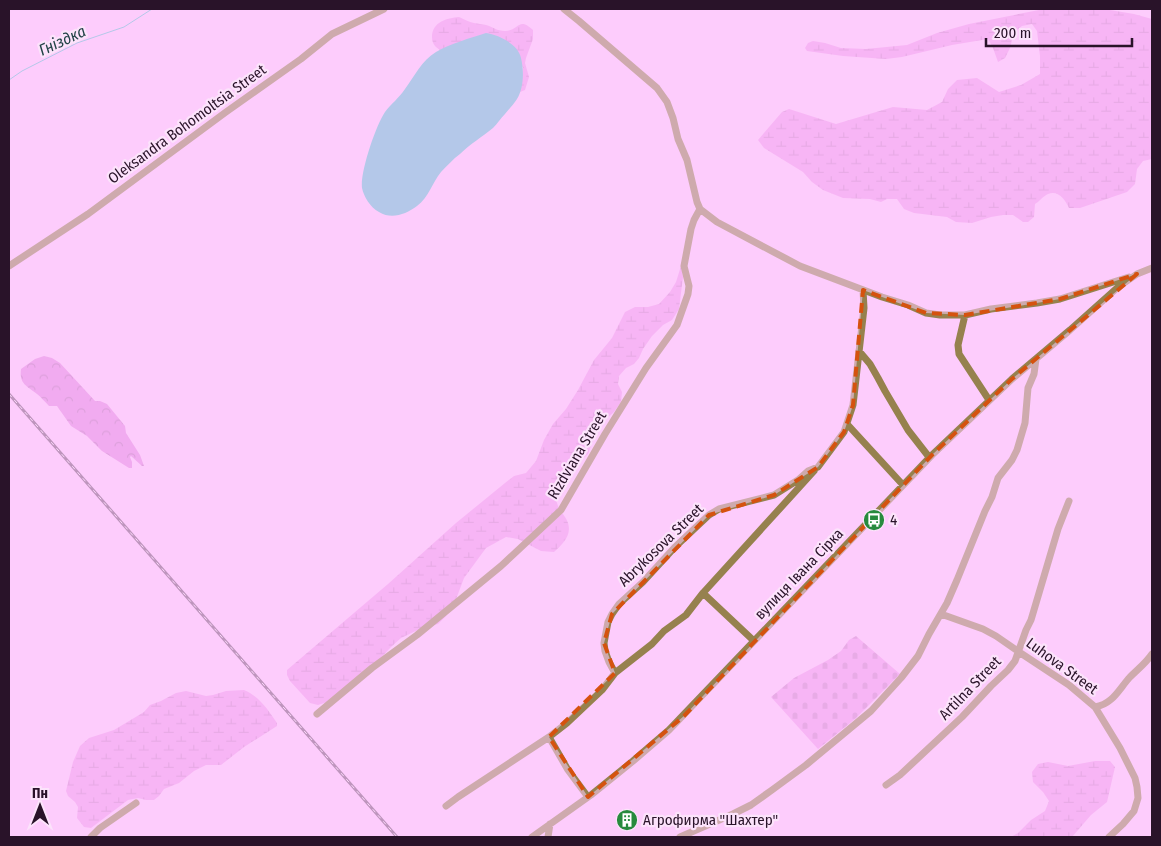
<svg xmlns="http://www.w3.org/2000/svg" width="1161" height="846" font-family="'Fira Sans Condensed',sans-serif">
<defs>
<pattern id="forest-crowns" width="20" height="18" patternUnits="userSpaceOnUse" patternTransform="scale(1.25)"><rect width="20" height="18" fill="#e284e2"/><path d="M2 6a3 3 0 1 1 6 0M12 15a3 3 0 1 1 6 0" fill="none" stroke="#b76bb7"/></pattern>
<pattern id="wetland-marsh" width="20" height="14" patternUnits="userSpaceOnUse" patternTransform="scale(1.25)"><rect width="20" height="14" fill="#f099ee"/><path d="M1 5h8M5 5V1M11 12h8M15 12V8" fill="none" stroke="#ce83cc"/></pattern>
<pattern id="cemetery-stones" width="16" height="16" patternUnits="userSpaceOnUse" patternTransform="scale(1.25)"><rect width="16" height="16" fill="#f099ee"/><path d="M2 7V4a2 2 0 0 1 4 0v3zM10 15v-3a2 2 0 0 1 4 0v3z" fill="#ce83cc"/></pattern>
</defs>
<rect width="100%" height="100%" fill="#fdccfc"/>
<!-- forest -->
<path fill="url(#forest-crowns)" d="M44,356l8,2 8,5 35,38h5l7,3 18,22 1,7 14,22 4,11h-2l-11,-10 -1,1 2,5v6h-3l-27,-17 -15,-15 -16,-10 -14,-20h-8c-4,-4 -8,-9 -12,-12 -10,-8 -18,-10 -16,-25l14,-10z"/>
<!-- wetland -->
<path fill="url(#wetland-marsh)" d="M1044,9h60l30,5 18,5v140l-9,2 -6,8 -2,15 -8,8 -47,16h-11c-4,-8 -10,-18 -21,-14 -5,2 -9,8 -13,10l-1,13 -6,5h-5l-10,-7h-10l-12,2 -19,6 -16,-1 -9,-5 -33,-4 -10,-4 -7,-10h-10l-6,3 -11,-3 -27,-1 -20,-8 -11,-8 -9,-10 -39,-24 -6,-8 24,-28 7,-3 47,15 57,-17 34,3 15,-8 6,-13 9,-9 20,-2 22,14 22,-7 19,-11v-18l-3,-25 -5,-7 -10,2 -8,6 -4,16 -5,10 -7,4 -5,-14 -5,-9 -36,6 -50,12 -16,2 -43,-3 -36,-5 -2,-3 3,-5 5,-2 12,2 16,5 25,1 41,-4 30,-12 32,-9z
M459,17c5,2 10,5 15,6 4,1 8,1 12,2 7,2 11,6 19,6 14,0 13,-15 28,-1v9l-7,19 -1,5 4,14 -4,13 -5,2 3,-25 -45,-31 -38,14c-5,-3 -8,-7 -8,-13 0,-15 15,-19 27,-20z
M681,266l2,11 -4,32 -7,11 -9,5 -11,11 -9,13 -4,9 -5,6 -8,4 -7,8 -1,8 4,8 -1,10 -7,10 -10,9 -7,9 -9,24 -15,13 -8,22 -9,10c2,9 4,11 9,18 10,15 -1,26 -11,35l-13,-1 -23,-12 -12,-2 -20,11 -22,30 -9,24 -9,14 -8,8 -16,4 -21,10 -10,9 -13,14 -51,41 -9,3 -8,-2 -20,-22 -3,-6v-5l101,-86 68,-61 49,-40 9,-7 12,-3 10,-12 8,-21 9,-16 13,-15 12,-19 16,-30 18,-22 13,-26 10,-5h13l11,-3 11,-12 6,-10z
M244,690c16,7 24,20 33,33v3l-33,21 -23,18h-15l-12,6 -15,12 -15,6 -5,7 -5,4h-8l-8,-2 -10,2 -37,28 -7,-1 -7,-9 1,-11 -3,-5 -7,-6 -2,-5 7,-29 7,-16 9,-8 25,-8 30,-18 6,-7 11,-4 15,-8 10,-2 20,5 7,-1 13,-4z
M1095,761h15l5,6 -8,35 -16,13 -19,22h-61l7,-4 13,-13 14,-9 4,-10 -6,-9 -10,-10 -1,-10 6,-8 10,-2 20,4z"/>
<!-- cemetery -->
<path fill="url(#cemetery-stones)" d="M856,636l44,38 -45,45 -37,30 -47,-52 23,-19 34,-18 13,-9 8,-11z"/>
<!-- water -->
<path fill="#5bc4d2" d="M486,33c13,2 32,11 35,25 3,12 3,30 -4,41 -3,5 -8,10 -12,15 -4,4 -8,10 -12,14 -11,9 -23,16 -33,26 -7,5 -13,12 -19,18 -9,11 -12,25 -24,34 -11,8 -25,14 -38,6 -9,-5 -15,-15 -17,-24 -2,-16 14,-63 23,-76 6,-8 14,-14 20,-23 9,-12 17,-29 31,-37 14,-8 34,-14 50,-19z"/>
<g fill="none" stroke-linecap="round" stroke-linejoin="round">
<!-- stream -->
<path stroke="#5bc4d2" stroke-width="1" d="M9,80l13,-9 55,-28 47,-16 28,-18"/>
<!-- minor -->
<path stroke="#96814e" stroke-width="7" d="M564,9l15,12 78,67 10,14 6,16 5,21 9,21 10,42 3,7 17,13 83,44 82,31 26,8 18,8 14,2h25l26,-6 46,-6 23,-4 69,-22
M9,266l79,-52 138,-102 75,-53 31,-25 52,-25
M965,315l-7,30 1,9 30,46
M859,351l11,13 8,14 7,13 23,39 21,27
M847,424l56,61
M703,593l51,48
M941,614l42,15 13,7 23,16 50,33 26,22 25,41 15,30 2,9 1,11 -4,13 -11,13 -14,13
M615,673l-6,-11 -4,-11 -1,-8 4,-21 4,-8 7,-10 24,-22 32,-35 34,-32 10,-6 55,-14 24,-15 10,-9 10,-4 26,-35 9,-27 11,-97 -1,-18
M1095,707c18,-3 24,-18 35,-30 8,-8 16,-14 22,-23
M317,714l55,-46 45,-33 84,-69 60,-56 44,-76 41,-66 31,-43 11,-31 1,-8 -5,-20 7,-37 3,-9 6,-11
M549,737l19,33 20,27
M886,785l14,-10 62,-58 29,-31 17,-16 7,-9 11,-31 5,-10 27,-91 11,-28
M446,806l12,-9 91,-60 18,-14 35,-33 13,-17 37,-29 12,-13 22,-16 17,-22 111,-122
M91,837l9,-9 36,-25
M532,837l59,-42 42,-34 36,-31 263,-275 80,-76 58,-49 47,-42 20,-14 15,-6
M548,837l2,-13
M680,837l53,-23 18,-9 21,-15 34,-25 65,-54 30,-33 17,-22 11,-22 18,-31 10,-23 28,-69 7,-14 6,-19 14,-18 5,-10 8,-27 3,-35 6,-14 2,-15"/>
<!-- rail casing -->
<g stroke="#715271" stroke-width="3">
<path id="rail" d="M9,394l388,443"/>
</g>
<!-- rail -->
<use href="#rail" stroke="#fce3fb" stroke-width="1" stroke-dasharray="4" stroke-linecap="butt"/>
</g>
<!-- marked area -->
<path d="M0 0H1161V846H0ZM1137,274l-125,105 -80,76 -248,261 -96,81 -39,-60 66,-64 -11,-30 8,-29 97,-99 65,-20 44,-28 26,-35 9,-27 10,-115 63,23 39,2 95,-16z" fill="#fdccfc" fill-opacity=".55" fill-rule="evenodd"/>
<path fill="none" stroke="#d5520f" stroke-width="4" stroke-dasharray="10 6" stroke-linejoin="round" d="M1137,274l-125,105 -80,76 -248,261 -96,81 -39,-60 66,-64 -11,-30 8,-29 97,-99 65,-20 44,-28 26,-35 9,-27 10,-115 63,23 39,2 95,-16z"/>
<!-- icons -->
<defs>
<g id="bus-disc" transform="scale(1.125)"><circle r="9.5" fill="#278a3e" stroke="#fce3fb"/><path d="M-5-6H5V4H4V6H2V4H-2V6H-4V4H-5ZM-3.5-4V0h7V-4ZM-3.5 1.2v1.5H-2V1.2ZM2 1.2v1.5H3.5V1.2Z" fill="#fff"/></g>
<g id="building-disc" transform="scale(1.125)"><circle r="9.5" fill="#278a3e" stroke="#fce3fb"/><path d="M-4-6H4V6H1V3H-1V6H-4ZM-2.5-4.3h1.7v1.8h-1.7ZM.8-4.3h1.7v1.8H.8ZM-2.5-1h1.7V.8h-1.7ZM.8-1h1.7V.8H.8Z" fill="#fff"/></g>
</defs>
<g fill-rule="evenodd">
<use href="#bus-disc" x="874" y="520"/>
<use href="#building-disc" x="627" y="820"/>
</g>
<g text-anchor="middle" stroke-width="4.5" stroke-linejoin="round" paint-order="stroke">
<!-- street labels -->
<g font-size="15" fill="#291329" stroke="#fce3fb">
<text transform="translate(187 124) rotate(-36)" y="5">Oleksandra Bohomoltsia Street</text>
<text transform="translate(577 455) rotate(-59)" y="5">Rizdviana Street</text>
<text transform="translate(661 545) rotate(-44)" y="5">Abrykosova Street</text>
<text transform="translate(799 574) rotate(-46)" y="5">вулиця Івана Сірка</text>
<text transform="translate(1062 666) rotate(36)" y="5">Luhova Street</text>
<text transform="translate(970 688) rotate(-46)" y="5">Artilna Street</text>
</g>
<!-- poi labels -->
<g font-size="15" fill="#291329" stroke="#fce3fb" text-anchor="start">
<text x="890" y="525">4</text>
<text x="643" y="825">Агрофирма "Шахтер"</text>
</g>
<!-- water labels -->
<g font-size="16" font-style="italic" fill="#224347" stroke="#fce3fb">
<text transform="translate(62 40) rotate(-25)" y="6">Гніздка</text>
</g>
</g>
<!-- border -->
<rect width="1161" height="846" fill="none" stroke="#291329" stroke-width="20"/>
<!-- north arrow -->
<g transform="translate(40 806)" stroke="#fce3fb" stroke-width="4" paint-order="stroke">
<path d="M0-4L9 19L0 12L-9 19Z" fill="#291329"/>
<text y="-8" font-size="14" font-weight="bold" text-anchor="middle" fill="#291329">Пн</text>
</g>
<!-- scale -->
<path d="M986 38v8h146v-8" fill="none" stroke="#291329" stroke-width="2.5"/>
<text x="994" y="38" font-size="15" fill="#291329" stroke="#fce3fb" stroke-width="4" paint-order="stroke">200 m</text>
</svg>
